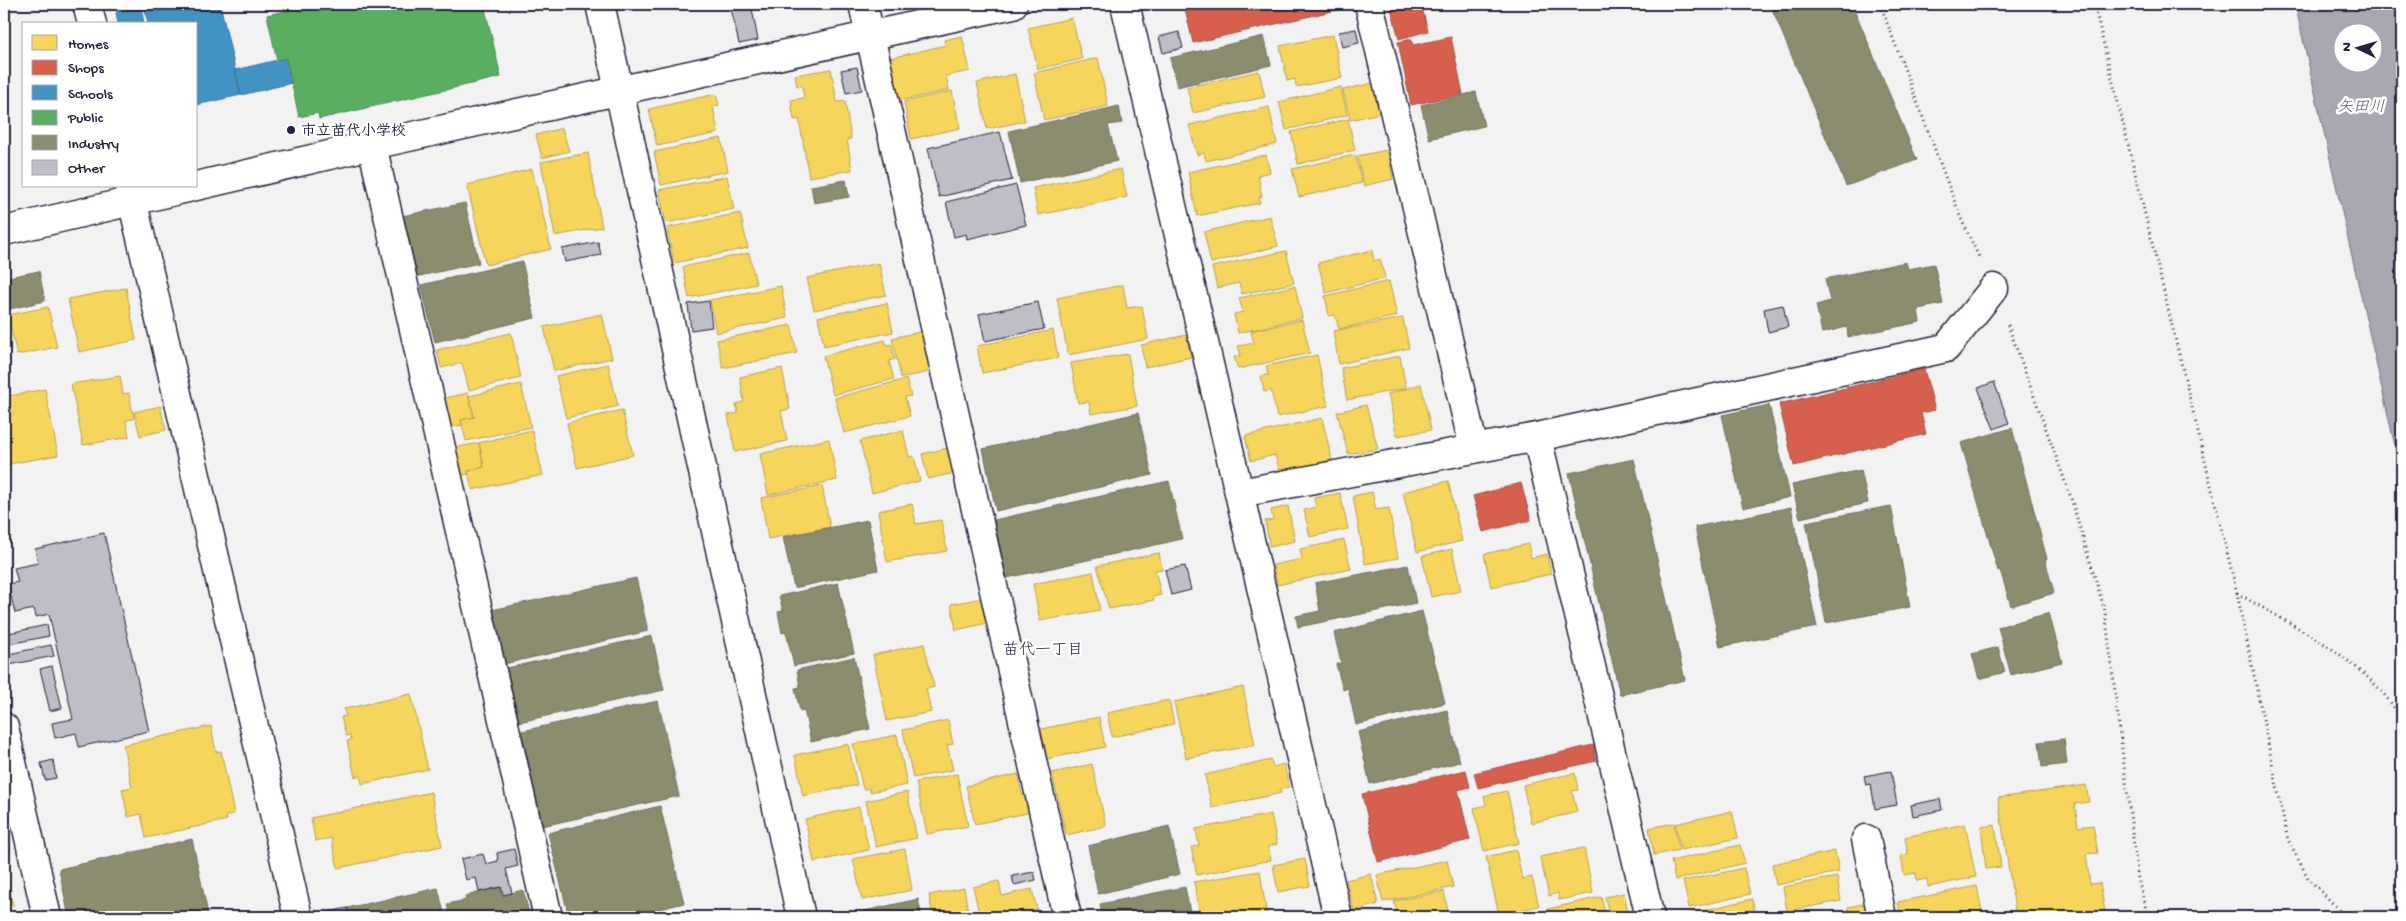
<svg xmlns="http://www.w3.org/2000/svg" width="2406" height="921" font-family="'Gochi Hand','Klee One',sans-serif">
<rect width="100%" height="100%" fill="#f2f2f3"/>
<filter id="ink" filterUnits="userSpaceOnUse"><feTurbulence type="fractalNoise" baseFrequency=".02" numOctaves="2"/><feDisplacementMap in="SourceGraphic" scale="10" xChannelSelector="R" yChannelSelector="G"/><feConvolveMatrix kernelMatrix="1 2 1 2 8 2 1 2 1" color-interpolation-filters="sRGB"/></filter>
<g filter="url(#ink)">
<!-- water -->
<path fill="#a8a8b2" stroke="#727282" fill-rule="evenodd" d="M2295,4h107v467l-3,-7zM2344,32h30v30h-30z"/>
<!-- homes -->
<path fill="#f6d55c" stroke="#b69f52" d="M1072,18l10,41 -44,10 -10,-41z
M1333,35l9,43 -46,9 -1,-8 -8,2 -7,-35z
M962,36l8,35 -24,5 3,14 -54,12 -9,-43 60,-14 -2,-5z
M1098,58l10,48 -64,14 -10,-47z
M831,69l6,33 8,-1 6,38h-4l5,31 -43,7 -10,-58 -5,1 -3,-20 13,-2 -2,-13 -5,1 -2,-11z
M1259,71l6,26 -72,16 -6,-26z
M1015,74l10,47 -38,8 -10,-46z
M1373,83l7,30 -30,7 -7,-30z
M1341,87l6,28 -61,15 -7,-28z
M952,91l8,37 -49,11 -7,-37z
M716,94l3,11 -6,1 5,27 -61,13 -8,-37z
M1269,107l8,37 -71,17 -2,-8 -7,2 -8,-30z
M1348,119l7,31 -57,14 -7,-32z
M562,128l7,23 -27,7 -6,-23z
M721,138l7,33 -67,14 -7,-33z
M1387,150l6,29 -29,7 -7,-30z
M588,153l14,74 -47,9 -14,-74z
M1266,155l4,17 -12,3 4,22h-3l1,6 -63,13 -9,-44z
M1355,155l7,28 -63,14 -7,-28z
M532,169l19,80 -65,16 -19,-80z
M1121,169l6,28 -89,18 -5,-27z
M727,176l7,33 -68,14 -7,-33z
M740,213l8,35 -74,15 -7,-35z
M1270,216l8,30 -67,17 -7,-31z
M1372,250l2,11 6,-2 5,19 -59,15 -8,-30z
M1286,251l8,32 -52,11 -3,-11 -22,5 -5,-21z
M749,253l7,31 -67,14 -6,-31z
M879,263l7,32 -72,15 -7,-32z
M1389,281l8,35 -58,13 -4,-14 -6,1 -4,-20z
M1123,285l4,23 15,-2 6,33 -80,16 -11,-57z
M781,286l6,32 -71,15 -6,-33z
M1295,286l7,32 -64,15 -4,-19 9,-2 -4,-14z
M126,288l10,52 -57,12 -11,-53z
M887,303l6,29 -69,14 -6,-29z
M48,307l9,40 -40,8 -9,-40z
M602,314l10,44 -58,13 -10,-44z
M1403,318l6,30 -70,16 -6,-33z
M1302,320l8,33 -72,16 -4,-12 7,-2 -3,-9 16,-3 -3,-12z
M791,325l6,28 -74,15 -6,-28z
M1053,330l5,28 -76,15 -5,-27z
M924,331l9,40 -32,7 -9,-40z
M511,333l10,45 -52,12 -7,-27 -21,5 -4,-18z
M1186,335l5,22 -46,10 -4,-22z
M885,340l2,5 4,-1 4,15 -6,2 5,18 -61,16 -10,-39z
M1128,354l9,52 -46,8 -2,-12 -11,1 -7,-40z
M1317,355l11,51 -51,11 -6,-27 -7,2 -3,-16 7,-1 -2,-9z
M1400,356l6,32 -59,12 -6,-32z
M608,364l10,42 -52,12 -10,-42z
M782,368l8,41 -9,2 6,30 -52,11 -7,-37 10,-2 -2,-9 8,-2 -4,-25z
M120,376l3,18 6,-1 5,26 -8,1 3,17 -46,8 -12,-61z
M906,379l5,17 -6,1 5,19 -66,17 -9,-35z
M521,384l10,43 -65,14 -5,-21 13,-3 -5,-21z
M1421,384l10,46 -34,6 -9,-42z
M45,389l13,66 -49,9 -5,-27v-40z
M468,393l6,24 -13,3 1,5 -15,3 -6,-29z
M1366,405l12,44 -30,5 -11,-42z
M160,406l6,24 -26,6 -6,-24z
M622,410l11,45 -56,13 -10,-45z
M1322,418l10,42 -52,12 -5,-17 -24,6 -6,-25z
M532,430l11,45 -71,15 -4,-19 16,-4 -5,-24z
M903,430l6,27 5,-1 6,25 -48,12 -12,-52z
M829,439l8,41 -69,15 -8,-41z
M479,443l5,24 -16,4v3l-9,2 -6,-28z
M948,448l6,25 -26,6 -6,-25z
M1448,481l14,60 -45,11 -14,-60z
M822,486l8,41 -62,12 -7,-41z
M1372,492l4,18 13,-2 9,50 -33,6 -12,-68z
M1340,493l8,36 -38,8 -6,-27 12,-3 -2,-9z
M912,504l4,20 25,-4 6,31 -60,11 -9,-51z
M1288,506l7,35 -25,6 -5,-26 8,-1 -2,-10z
M1344,540l7,29 -74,16 -4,-20 29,-6 -2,-10z
M1528,544l3,14 16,-4 4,20 -60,13 -7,-33z
M1452,549l9,42 -30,6 -9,-41z
M1159,553l3,16 -7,1 6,25 -8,2 1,3 -45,9 -12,-43z
M1093,572l7,38 -60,11 -7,-37z
M983,598l5,25 -32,7 -5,-26z
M924,644l10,43 -8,2 5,23 -44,9 -14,-66z
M1243,687l12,58 -69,13 -12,-56z
M411,694l17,75 -66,15 -2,-9 -5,2 -8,-36 4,-1 -1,-5 -4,1 -5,-19 5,-1 -2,-7z
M1169,700l5,24 -62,13 -5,-24z
M1099,717l6,30 -58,12 -6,-30z
M948,720l5,24 -6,1 6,25 -40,8 -10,-48z
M211,726l5,26 5,-1 13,63 -8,2 1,4 -81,18 -5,-24 -13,3 -6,-28 10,-2 -9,-42z
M897,735l10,50 -37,7 -1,-4 -6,1 -10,-45z
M848,744l9,41 -54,11 -8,-41z
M1271,760l2,7 11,-3 5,23 -9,2 1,4 -69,15 -7,-33z
M1092,764l14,62 -40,9 -14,-62z
M1575,773l3,17 -6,1 5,21 -46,11 -8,-38z
M957,774l11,52 -41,8 -11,-52z
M1018,774l4,21 6,-1 4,18 -57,12 -9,-38z
M2086,785l3,17 -14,2 3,23 15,-2 5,28 -12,1 4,30 10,-1 5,28 -8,1 1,5h-82l-18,-119z
M1507,791l12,52 -35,8 -10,-43 12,-3 -2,-9z
M431,792l11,54 -104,22 -7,-30 -16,3 -4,-23z
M907,792l10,46 -41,9 -10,-46z
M859,807l10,43 -55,12 -9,-43z
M1732,811l6,27 -57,12 -6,-26z
M1271,814l6,30 -9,2 3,14 -74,15 -6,-28 8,-1 -3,-17z
M1674,823l5,27 -25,5 -5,-27z
M1965,824l11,53 -48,10 -1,-8 -10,2 -1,-8 -12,2 -3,-20 7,-1 -3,-17z
M1995,825l6,42 -15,2 -5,-42z
M1740,845l5,18 -70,17 -4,-19z
M1584,848l9,45 -34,7 -1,-7 -9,3 -9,-39z
M905,849l7,41 -50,10 -9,-41z
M1516,850l6,29 10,-2 7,29 -40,9 -13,-58z
M1835,851l4,21 -63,13 -4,-21z
M1305,859l5,27 -32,6 -5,-27z
M1447,860l6,27 -70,15 -6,-27z
M4,867l9,38 -9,2z
M1744,868l6,26 -61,14 -6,-27z
M1260,871l7,46h-67l-6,-35z
M1371,874l7,30 -24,7 -8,-31z
M1837,877l4,24 -54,10 -4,-24z
M999,881l3,15 30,-7 5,21 -32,7h-25l-7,-30z
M1977,886l6,31h-82l-3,-15z
M964,888l5,29h-36l-4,-22z
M1444,891l5,26h-51l-4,-16z
M1624,893l5,24h-19l-5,-20z
M1601,897l5,20h-56l-2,-8z
M1752,899l4,18h-67l-1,-3z
M1868,903l3,14h-21l-2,-10z
M1845,911l1,6h-36z"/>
<!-- shops -->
<path fill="#d6604d" stroke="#a04d48" d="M1184,4h165l1,3 -157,36z
M1390,4h31l7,27 -29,8z
M1451,37l12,57 -52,11 -13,-63 13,-3 2,6z
M1924,369l11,41 -14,3 5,21 -132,32 -15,-62z
M1521,483l10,37 -48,12 -10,-36z
M1593,745l3,16 -118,27 -4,-15z
M1466,770l4,17 -12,3 12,50 -92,22 -16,-68z"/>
<!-- schools -->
<path fill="#4393c3" stroke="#39719a" d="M144,4h76l21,91 -45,10v-81h-48z
M141,7l3,17h-26l-2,-12z
M286,58l6,25 -51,12 -6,-25z"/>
<!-- public -->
<path fill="#5aae61" stroke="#498456" d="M316,4h168l17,73 -182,42 -1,-6 -19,4 -13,-59 -9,2 -10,-45z"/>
<!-- industry -->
<path fill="#8c8c6e" stroke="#6c6c5f" d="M1770,4h82l65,156 -71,26z
M1264,36l7,29 -94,22 -7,-29z
M1476,92l8,34 -55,13 -8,-34z
M1119,106l3,17 -14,2 9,36 -97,22 -11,-52z
M846,180l3,17 -35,6 -3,-17z
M465,203l14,60 -64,14 -13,-61z
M522,261l13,57 -100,24 -14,-57z
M1906,262l2,7 26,-5 9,40 -25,5 2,13 -72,15 -1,-10 -25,6 -6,-28 14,-4 -5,-22z
M39,271l6,30 -40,9 -1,-32z
M1769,405l21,92 -47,11 -21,-93z
M1138,413l14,62 -156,36 -13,-62z
M2012,428l35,131h-2l9,34 -43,13 -11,-36 -2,1 -37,-128z
M1634,459l51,221 -65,15 -51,-222z
M1861,470l7,33 -68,15 -8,-33z
M1169,481l13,58 -175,39 -13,-58z
M1891,506l19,101 -84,16 -20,-101z
M1791,507l26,120 -97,20 -25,-120z
M868,520l10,50 -84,18 -11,-51z
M1408,565l8,38 -118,24 -2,-11 24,-5 -5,-28z
M636,578l12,53 -144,33 -12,-54z
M838,583l16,70 -60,13 -8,-34 -4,1 -4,-21 5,-1 -4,-15z
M1422,611l23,92 -89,22 -8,-37 -5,2 -7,-26 5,-1 -7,-30z
M2049,613l13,49 -51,13 -13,-48z
M652,636l12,54 -145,32 -12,-54z
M1998,647l7,25 -26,7 -7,-25z
M854,657l16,72 -59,13 -7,-32 -4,1 -5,-23 5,-1 -3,-17z
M658,701l21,95 -137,30 -20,-95z
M1447,710l13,52 -90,22 -12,-52z
M2064,739l3,25 -25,3 -3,-25z
M660,806l24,97 -57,14h-58l-21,-84z
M1169,826l11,48 -82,20 -10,-48z
M192,839l16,75 -16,3h-123l-10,-48z
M501,887l2,8 20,-5 7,27h-80l-3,-13 19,-4 -1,-4z
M1185,887l6,30h-89l-2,-13z
M438,888l7,29h-96l-2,-9z
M918,899l4,18h-84z"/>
<!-- building -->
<path fill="#bebec6" stroke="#22223b" d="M730,4h21l7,36 -19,4z
M1356,29l3,14 -17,4 -3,-15z
M1179,32l4,16 -20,5 -4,-16z
M857,67l5,23 -16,3 -5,-23z
M1000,132l12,48 -73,17 -11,-49z
M1016,185l10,40 -59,14 -1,-5 -12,3 -8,-35z
M598,242l3,13 -36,7 -3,-13z
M709,301l3,26 -21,3 -3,-26z
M1038,302l6,27 -59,12 -6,-27z
M1783,305l5,22 -20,5 -4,-23z
M1994,382l15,41 -15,6 -16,-41z
M104,533l45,198 -70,16 -3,-14 -21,5 -3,-15 21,-4 -24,-105 -13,3 -2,-8 -19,4 -7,-29 10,-2 -4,-14 24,-5 -3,-14z
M1185,566l6,24 -20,5 -6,-25z
M47,625l2,11 -45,9v-11z
M51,645l3,11 -50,10v-11z
M52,666l10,42 -12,3 -10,-42z
M53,760l3,18 -11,2 -4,-17z
M1891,771l6,34 -22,4 -4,-25 -5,1 -2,-9z
M1940,799l2,11 -29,6 -2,-11z
M514,849l4,17 -12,3 6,24 -9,2 -2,-8 -22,5 -3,-14 -10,2 -5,-21 22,-5 3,10 12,-3 -1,-8z
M1034,872l2,8 -22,5 -2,-9z
M347,908l2,9h-33l-1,-2z"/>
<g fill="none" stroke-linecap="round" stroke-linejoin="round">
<!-- minor casing -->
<g stroke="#22223b" stroke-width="31">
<path id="minor" d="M87,4l5,20
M600,4l201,913
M863,4l204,913
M1125,4l213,913
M1369,4l105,445
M372,145l176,772
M129,186l169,731
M4,231l368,-86 641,-141
M1537,437l113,480
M1240,493l297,-56 409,-89 48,-60
M4,727l43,190
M1866,839l16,78"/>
</g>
<!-- path -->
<path stroke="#22223b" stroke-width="3" stroke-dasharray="1 4" stroke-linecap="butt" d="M1880,4l82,217 18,38
M2094,4l143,589 51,247 20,38 38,39
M2008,325l62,170 35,116 33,268 10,38
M2237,593c59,35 130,66 165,127"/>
<!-- minor -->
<use href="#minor" stroke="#fff" stroke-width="28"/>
</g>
</g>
<!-- markers -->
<circle fill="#22223b" stroke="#fff" stroke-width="2" cx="291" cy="130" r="5"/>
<g text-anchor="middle" stroke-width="5" stroke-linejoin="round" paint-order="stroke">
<!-- poi labels -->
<g font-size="15" font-weight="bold" fill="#22223b" stroke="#fff" text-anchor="start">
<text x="301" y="135">市立苗代小学校</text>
</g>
<!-- water labels -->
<g font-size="16" font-style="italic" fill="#58586b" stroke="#fff">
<text x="2361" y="111">矢田川</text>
</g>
<!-- neighbourhood labels -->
<g font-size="16" fill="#22223b" stroke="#fff">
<text x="1043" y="654">苗代一丁目</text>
</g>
</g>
<!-- margin -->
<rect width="2406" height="921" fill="none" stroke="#fff" stroke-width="20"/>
<rect x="10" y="10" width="2386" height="901" fill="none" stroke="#22223b" stroke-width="2" filter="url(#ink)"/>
<!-- legend -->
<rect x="22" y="22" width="175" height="165" fill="#ffffff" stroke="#a7a7b1"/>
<rect x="32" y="35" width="25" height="15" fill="#f6d55c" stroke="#a7a7b1"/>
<text x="68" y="48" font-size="15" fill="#22223b">Homes</text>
<rect x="32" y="60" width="25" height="15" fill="#d6604d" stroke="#a7a7b1"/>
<text x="68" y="72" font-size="15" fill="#22223b">Shops</text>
<rect x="32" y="85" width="25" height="15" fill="#4393c3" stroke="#a7a7b1"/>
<text x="68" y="98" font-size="15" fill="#22223b">Schools</text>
<rect x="32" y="110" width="25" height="15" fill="#5aae61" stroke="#a7a7b1"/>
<text x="68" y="122" font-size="15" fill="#22223b">Public</text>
<rect x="32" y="135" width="25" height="15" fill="#8c8c6e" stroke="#a7a7b1"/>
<text x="68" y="148" font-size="15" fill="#22223b">Industry</text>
<rect x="32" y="160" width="25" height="15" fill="#bebec6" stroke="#a7a7b1"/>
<text x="68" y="172" font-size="15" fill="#22223b">Other</text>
<!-- north arrow -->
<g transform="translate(2358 48) rotate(275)"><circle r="24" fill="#ffffff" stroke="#a7a7b1"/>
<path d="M0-4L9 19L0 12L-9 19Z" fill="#22223b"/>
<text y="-8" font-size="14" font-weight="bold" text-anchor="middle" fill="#22223b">N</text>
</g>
</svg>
